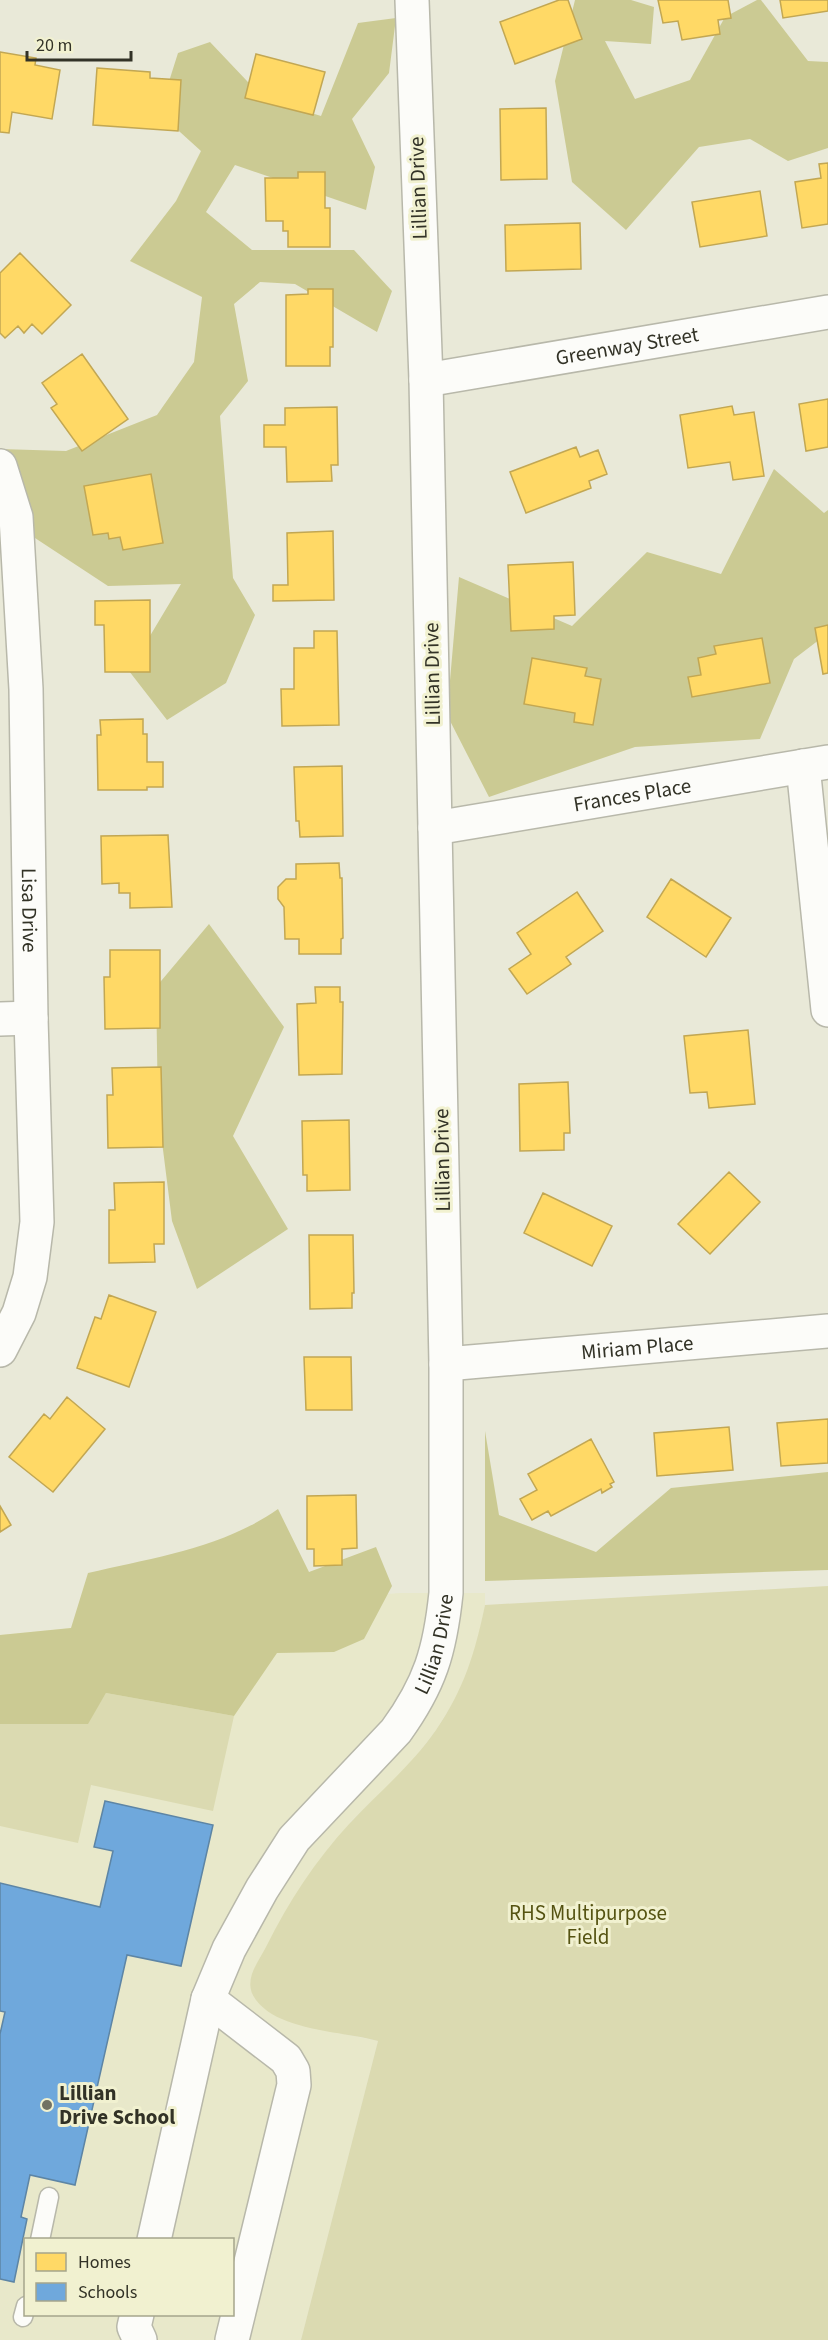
<svg xmlns="http://www.w3.org/2000/svg" width="828" height="2340" font-family="'Source Sans 3',sans-serif">
<rect width="100%" height="100%" fill="#e9e9d8"/>
<!-- built -->
<path fill="#e8e8ca" fill-rule="evenodd" d="M400,1593h85v12l-8,40 -15,43 -26,42 -29,38 -57,54 -35,206 63,13 -77,299h-301v-705l71,-7 163,-22zM26,2240h206v74h-206z"/>
<!-- green -->
<path fill="#dbdab1" d="M828,1586v754h-527l77,-299c-36,-10 -99,-10 -122,-41 -14,-18 1,-36 10,-53 23,-46 49,-86 84,-124 29,-31 61,-57 86,-93 28,-41 39,-77 49,-125z
M106,1693l128,23 -21,95 -122,-26 -13,58 -78,-17v-102h87z"/>
<!-- forest -->
<path fill="#cbca93" d="M575,0h56l23,7 -3,37 -46,-3 30,58 55,-19 35,-63 32,-17h4l47,61 20,1v86l-40,13 -38,-22 -51,8 -73,83 -54,-48 -17,-101z
M396,18l-7,55 -37,46 23,48 -9,43 -131,-45 -29,47 46,38h102l38,41 -15,41 -82,-48 -35,-2 -26,22 14,77 -28,35 13,162 22,37 -29,68 -59,37 -38,-49 52,-87 -73,2 -108,-71v-66l66,2 91,-36 37,-53 8,-65 -72,-36 46,-60 25,-50 -42,-38 19,-60 32,-11 53,56 58,18 37,-93z
M774,469l50,44 4,-3v123l-34,26 -34,80 -125,8 -146,50 -42,-82 12,-138 113,49 75,-74 74,22z
M209,924l75,103 -51,109 55,93 -91,60 -25,-68 -14,-111 -2,-123z
M485,1431l14,84 97,37 75,-64 157,-16v98l-343,11z
M278,1509l31,63 67,-25 16,39 -28,53 -30,13 -57,1 -43,63 -128,-23 -18,31h-88v-89l71,-7 17,-55c64,-15 135,-25 190,-64z"/>
<!-- homes -->
<path fill="#ffd966" stroke="#c2a753" stroke-width="1.5" d="M559,0h9l14,39 -67,25 -15,-42z
M658,0h70l3,18 -13,2 2,14 -38,6 -4,-19 -15,2z
M780,0h48v11l-45,7z
M0,52l36,6 -1,7 25,5 -8,49 -40,-7 -3,21 -9,-1z
M256,54l69,18 -12,43 -68,-17z
M97,68l53,4v6l31,2 -3,51 -85,-6z
M546,108l1,71 -46,1 -1,-71z
M828,163v61l-26,4 -7,-46 26,-4 -2,-14z
M298,172h27v36h5v39h-42v-16h-5v-10h-17l-1,-43h33z
M760,191l7,45 -67,11 -8,-45z
M580,223l1,46 -75,2 -1,-46z
M20,253l51,52 -29,29 -10,-10 -8,9 -6,-7 -13,12 -5,-5v-60z
M308,289h25v58h-3v19h-44v-71l22,-1z
M82,354l46,65 -46,32 -31,-43 6,-4 -15,-21z
M828,399v48l-22,4 -7,-47z
M732,406l2,9 20,-3 10,64 -31,4 -3,-18 -42,6 -8,-53z
M337,407l1,58h-7l1,16 -45,1 -1,-35h-22v-22h21v-17z
M576,447l4,10 18,-7 9,24 -18,7 2,7 -65,25 -16,-41z
M151,474l12,69 -40,7 -3,-13 -11,2 -1,-6 -15,2 -9,-49z
M333,531l1,69 -61,1v-16h15l-1,-52z
M573,562l2,53 -21,1v13l-43,2 -3,-66z
M150,600v72h-45l-1,-47h-9v-24z
M828,625v48l-5,1 -8,-46z
M314,631h23l2,94 -57,1 -1,-37h13v-41h20z
M762,638l8,45 -78,14 -4,-20 13,-2 -3,-17 18,-4 -2,-8z
M532,658l55,10 -2,8 16,3 -8,46 -19,-3 1,-9 -51,-9z
M143,719v15h4v28h16v25h-16v3h-49l-1,-55h4l-1,-15z
M342,766l1,70 -43,1 -1,-16h-3l-2,-54z
M168,835l4,72 -42,1v-15h-11v-10l-17,1 -1,-48z
M339,863l1,15h2l1,60 -2,1v15h-42v-15h-14l-1,-32 -6,-8v-12l8,-8h10v-15z
M671,879l60,39 -25,39 -59,-40z
M577,892l26,39 -37,26 5,7 -44,30 -18,-25 22,-15 -14,-21z
M110,950h50v78l-55,1 -1,-52h6z
M315,987h25v15h3l-1,72 -43,1 -2,-71 19,-1z
M748,1030l7,74 -46,4 -2,-16 -17,1 -6,-57z
M161,1067l2,80 -55,1 -1,-53h6l-1,-27z
M568,1082l2,51h-6v17l-44,1 -1,-67z
M349,1120l1,70 -43,1v-16h-4l-1,-54z
M729,1172l31,30 -50,52 -32,-30z
M164,1182v62h-10l1,18 -46,1v-53h6l-1,-27z
M543,1193l69,33 -20,40 -68,-33z
M309,1235h44l1,58h-2v15l-42,1z
M109,1295l47,17 -27,75 -52,-19 18,-51 6,2z
M304,1357h47l1,53h-46z
M67,1397l38,32 -52,63 -44,-35 35,-43 6,5z
M828,1419v44l-47,3 -4,-43z
M729,1427l4,43 -76,6 -3,-43z
M591,1439l23,43 -4,2 2,3 -10,6 -1,-4 -50,27 -3,-5 -16,9 -12,-21 17,-9 -9,-16z
M356,1495l1,53 -15,1v16l-28,1v-17h-7v-53z
M0,1506l11,19 -11,7z"/>
<!-- schools -->
<path fill="#6fa8dc" stroke="#5d85a5" stroke-width="1.5" d="M105,1801l108,24 -32,141 -54,-11 -52,230 -45,-10 -9,42 6,2 -13,63 -14,-3v-245l5,-22 -5,-1v-128l100,24 13,-56 -19,-4z"/>
<g fill="none" stroke-linecap="round" stroke-linejoin="round">
<!-- service casing -->
<g stroke="#b8b8aa" stroke-width="21">
<path id="service" d="M40,2240l9,-43
M23,2317l3,-11"/>
</g>
<!-- minor casing -->
<g stroke="#b8b8aa" stroke-width="36">
<g id="minor">
<path id="s1" d="M426,380l402,-68"/>
<path id="s2" d="M0,466l16,51 10,172 5,329 6,204 -7,55 -11,36 -19,37"/>
<path d="M803,766l25,244"/>
<path id="s3" d="M435,828l393,-66"/>
<path d="M0,1019l31,-1"/>
<path id="s4" d="M446,1364l382,-33"/>
<path d="M208,1999l78,60 7,12 1,14 -62,255"/>
<path id="s5" d="M154,2240l54,-241 21,-50 33,-60 32,-50 102,-108c34,-47 44,-80 50,-138v-229l-11,-536 -9,-448 -14,-380"/>
<path d="M137,2314l-3,13 6,13"/>
</g>
</g>
<!-- service -->
<use href="#service" stroke="#fcfcf9" stroke-width="18"/>
<!-- minor -->
<use href="#minor" stroke="#fcfcf9" stroke-width="33"/>
</g>
<!-- markers -->
<circle fill="#727264" stroke="#f1f1d0" stroke-width="2" cx="47" cy="2105" r="6"/>
<g text-anchor="middle" stroke-width="6" stroke-linejoin="round" paint-order="stroke">
<!-- street labels -->
<g font-size="21" fill="#323226" stroke="#f1f1d0">
<text transform="translate(418 188) rotate(-92)" y="7">Lillian Drive</text>
<text dy="7" stroke="none"><textPath href="#s1" startOffset="204">Greenway Street</textPath></text>
<text transform="translate(432 674) rotate(-91)" y="7">Lillian Drive</text>
<text dy="7" stroke="none"><textPath href="#s3" startOffset="200">Frances Place</textPath></text>
<text dy="7" stroke="none"><textPath href="#s2" startOffset="447">Lisa Drive</textPath></text>
<text transform="translate(442 1160) rotate(-91)" y="7">Lillian Drive</text>
<text dy="7" stroke="none"><textPath href="#s4" startOffset="192">Miriam Place</textPath></text>
<text dy="7" stroke="none"><textPath href="#s5" startOffset="674">Lillian Drive</textPath></text>
</g>
<!-- park labels -->
<g font-size="21" fill="#555312" stroke="#f1f1d0">
<text x="588" y="1920">RHS Multipurpose<tspan x="588" dy="24">Field</tspan></text>
</g>
<!-- poi labels -->
<g font-size="21" font-weight="bold" fill="#323226" stroke="#f1f1d0" text-anchor="start">
<text x="59" y="2100">Lillian<tspan x="59" dy="24">Drive School</tspan></text>
</g>
</g>
<!-- legend -->
<rect x="24" y="2238" width="210" height="78" fill="#f1f1d0" stroke="#a5a58c" stroke-width="1.5"/>
<rect x="36" y="2253" width="30" height="18" fill="#ffd966" stroke="#a5a58c" stroke-width="1.5"/>
<text x="78" y="2268" font-size="18" fill="#323226">Homes</text>
<rect x="36" y="2283" width="30" height="18" fill="#6fa8dc" stroke="#a5a58c" stroke-width="1.5"/>
<text x="78" y="2298" font-size="18" fill="#323226">Schools</text>
<!-- scale -->
<path d="M27 51v9h104v-9" fill="none" stroke="#323226" stroke-width="3"/>
<text x="36" y="51" font-size="18" fill="#323226" stroke="#f1f1d0" stroke-width="4.5" paint-order="stroke">20 m</text>
</svg>
